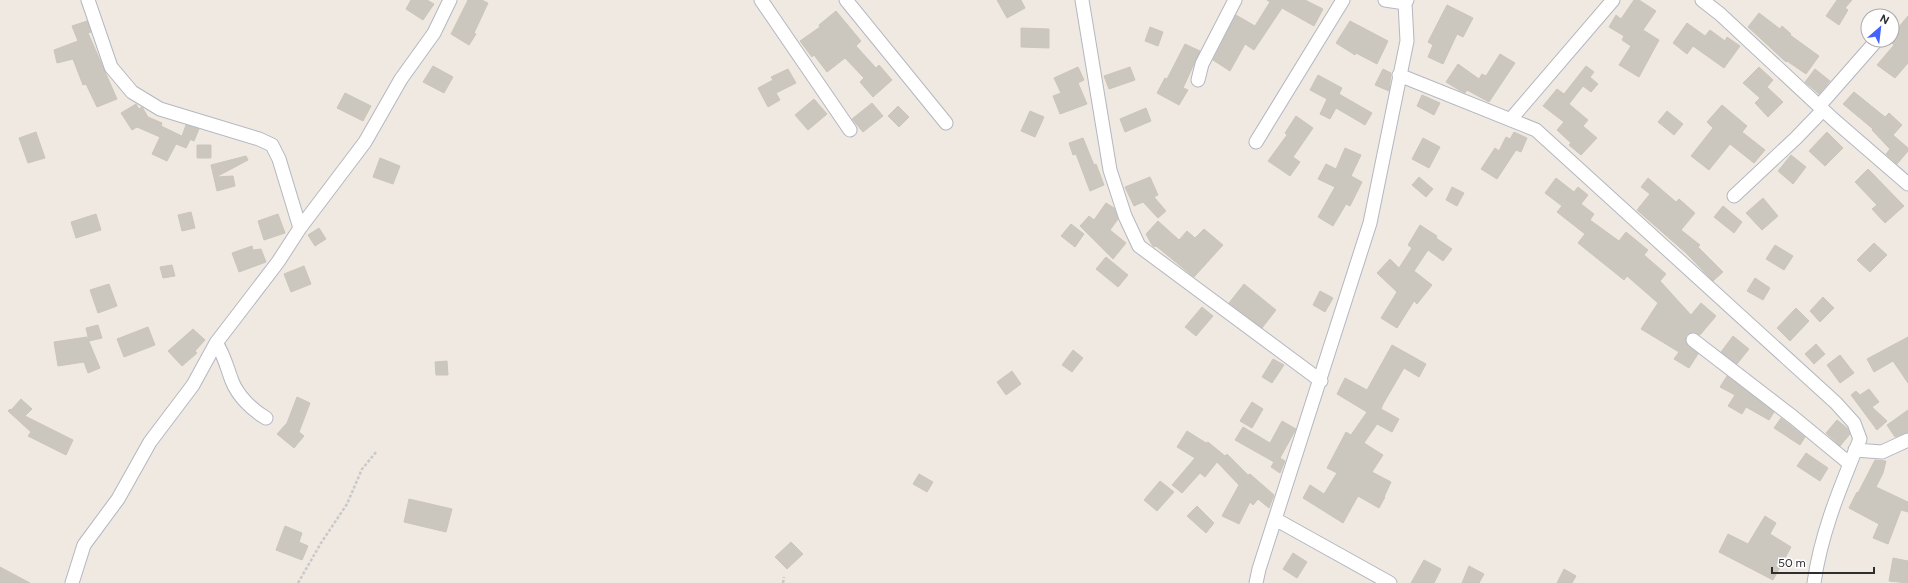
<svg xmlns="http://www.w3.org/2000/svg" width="1908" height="583" font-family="Figtree,sans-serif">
<rect width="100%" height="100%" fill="#efe9e1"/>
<!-- building -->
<path fill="#cbc7bf" stroke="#cbc5ba" d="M411,0h16l7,4 -11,16 -17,-11z
M468,0h14l6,3 -14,30 2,1 -7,11 -18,-11z
M997,0h24l4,8 -18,10z
M1267,0h38l18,9 -9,17 -32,-18 -28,42 -9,-6 -15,27 -17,-11 23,-45 19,11 15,-24z
M1634,0h5l17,11 -13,19 16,10 -20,37 -20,-12 12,-19 -9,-6 2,-4 -15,-9 7,-12 5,4z
M1837,0h15l-7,8 3,2 -9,15 -13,-9z
M1447,5l26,13 -10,19 -6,-3 -14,30 -15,-7 5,-12 -5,-3z
M836,11l25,30 -5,5 20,22 3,-3 13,15 -19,17 -13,-15 4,-4 -19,-20 -18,14 -13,-17 -2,2 -12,-16 20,-14 -1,-2z
M1759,13l21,16 2,-3 9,8 -1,1 29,21 -13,18 -19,-13 -1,1 -38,-35z
M1908,16v47l-13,15 -18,-13 17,-20 -5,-5h3v-5z
M87,21l4,11 -3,1 29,66 -20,8 -11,-23 -3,1 -10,-26 -16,4 -3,-13 24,-9 -6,-15z
M1350,21l38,20 -11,23 -21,-11 -1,2 -19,-12z
M1687,23l18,13 5,-6 15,11 2,-4 13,9 -16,22 -31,-22 -6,8 -14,-11z
M1150,27l13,5 -5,14 -13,-5z
M1021,28l28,1v19l-28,-1z
M1185,44l15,7 -17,37 5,2 -9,15 -22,-12 8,-15 2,1z
M1500,54l15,9 -26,39 -22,-12 -2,3 -6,-3 -13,-8 12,-18 21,15 3,-5 4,2z
M433,66l20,11 -9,16 -21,-11z
M1586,66l8,6 -4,5 8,7 -7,8 -8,-6 -14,18 19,16 -5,6 14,12 -16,17 -12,-10 2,-2 -14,-13 7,-8 -21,-16 14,-17 7,5z
M1078,67l6,13 -6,3 9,21 -27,10 -7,-18 8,-3 -7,-15z
M1130,67l5,13 -26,9 -5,-13z
M1759,67l14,13 -6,7 16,15 -15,15 -13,-14 5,-5 -17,-15z
M788,69l8,14 -20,10 4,7 -12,7 -10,-19 15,-8 -2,-3z
M1383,69l8,4 -2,18 -14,-6z
M1815,69l15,12 -11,13 -14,-12z
M1318,75l24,13 -3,6 33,19 -7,12 -29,-17 -6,11 -10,-5 7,-15 -17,-9z
M1854,92l31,25 4,-4 13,12 -9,10 15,13v3l-11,13 -11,-10 4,-5 -18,-19 1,-1 -30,-25z
M345,93l26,13 -8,15 -26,-13z
M1422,95l18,8 -6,12 -17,-9z
M814,99l13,15 -19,16 -13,-15z
M872,103l11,13 -20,16 -11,-13z
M136,104l3,5 3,-2 6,10 14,6 -1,3 29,14 -4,8 -10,-4 -9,17 -15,-7 8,-17 -23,-10 -5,3 -11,-17z
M1722,105l25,21 -5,6 23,18 -11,13 -24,-19 -21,26 -18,-14 22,-28 -6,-6z
M898,106l11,11 -10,10 -11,-11z
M1146,108l5,13 -26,11 -5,-13z
M1030,111l14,6 -9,20 -14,-6z
M1667,111l16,13 -9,11 -16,-13z
M1296,116l17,12 -20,29 7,5 -10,14 -22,-15 19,-26 -2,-2z
M186,125l13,4 -5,12 -12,-5z
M36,132l9,26 -17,5 -9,-25z
M1514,132l13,6 -6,14 -5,-2 -19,29 -16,-10 14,-21 4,3 7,-14 4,2z
M1827,132l16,16 -18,18 -16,-15z
M1083,138l11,27 2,-1 8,21 -14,6 -14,-37 -3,1 -4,-12z
M1423,138l17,9 -11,21 -17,-9z
M197,145h14v13h-14z
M1345,148l16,7 -10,21 11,6 -12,24 -4,-2 -13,22 -15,-9 17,-30 -17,-8 8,-15 10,5z
M1791,155l15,12 -13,17 -15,-13z
M246,156l2,4 -32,17 17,-1 2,10 -18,5 -6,-26z
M380,158l20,8 -7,18 -20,-7z
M1868,169l36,37 -19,17 -13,-14 5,-4 -22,-23z
M1150,177l8,18 -4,2 12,14 -8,7 -15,-16 -9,4 -9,-19z
M1419,177l14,12 -7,8 -14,-12z
M1556,178l18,14 4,-5 10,8 -7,9 13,10 -4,6 29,21 7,-9 22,18 -4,5 22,19 -6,7 31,34 10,-12 15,13 -16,19 -6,-3 -8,3v8l12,11 -9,14 -15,-9 5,-7 -38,-23 17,-26 -31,-27 -3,4 -46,-37 7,-9 -28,-22 5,-6 -17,-13z
M1648,178l28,24 3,-3 16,14 -14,17 19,15 -2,2 25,25 -10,9 -27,-28 -49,-43 13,-16 -9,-7z
M1452,187l12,6 -7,13 -11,-6z
M1763,198l15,18 -16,14 -16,-17z
M1106,203l8,5 4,11 -8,11 16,13 -13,16 -33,-33 9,-10 5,4z
M1723,206l19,16 -8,11 -20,-16z
M191,212l4,16 -13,3 -4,-16z
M96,214l5,16 -25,8 -5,-16z
M278,214l7,19 -21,7 -6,-19z
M1158,221l21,19 8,-9 8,7 9,-9 19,16 -29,32 -38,-31 -2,1 -2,-2 -6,-11z
M1071,224l13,10 -9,13 -14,-11z
M1420,225l17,11 -1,2 16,11 -9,12 -15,-11 -14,21 18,14 -15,19 -3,-3 -17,27 -16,-10 16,-26 -20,-19 13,-14 9,9 13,-20 -4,-3z
M319,228l7,11 -11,7 -7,-11z
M1874,243l13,12 -17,17 -13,-12z
M1775,245l18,11 -9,14 -18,-11z
M252,246l1,4 8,-1 5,13 -27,10 -7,-19z
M1106,257l22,18 -10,12 -22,-18z
M172,265l3,11 -12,2 -3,-11z
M304,266l7,18 -20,8 -7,-18z
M1755,278l15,10 -7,12 -16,-9z
M109,284l8,22 -19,7 -8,-23z
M1244,284l32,26 -14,18 -33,-25z
M1320,291l13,7 -8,14 -12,-7z
M1823,297l11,11 -14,14 -10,-11z
M1202,307l11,9 -17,20 -11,-9z
M1796,308l13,13 -19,20 -13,-13z
M98,325l4,13 -13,3 -3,-13z
M148,327l7,18 -31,12 -7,-18z
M193,329l12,11 -10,11 2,2 -15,13 -14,-15z
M1733,336l16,13 -12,15 -16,-12z
M87,337l13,31 -12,5 -4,-11 -26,4 -4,-24z
M1908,337v46l-15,-22 -19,11 -7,-13z
M1816,344l9,10 -11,10 -9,-10z
M1392,345l34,19 -7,13 -15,-9 -21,36 -2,5 18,10 -7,13 -15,-8 -13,19 19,12 -11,17 19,10 -7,15h1l-6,11 -21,-12 -15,27 -40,-25 7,-13 14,9 13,-21 -10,-5 19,-36 5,3 16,-23 -30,-18 8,-16 22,12z
M1073,350l10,8 -11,14 -10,-7z
M1840,355l14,18 -14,10 -13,-18z
M1273,359l11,6 -12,18 -10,-6z
M447,361l1,14h-12l-1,-13z
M1012,371l9,13 -15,11 -9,-13z
M1727,376l47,36 -5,8 -23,-13 -4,7 -14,-8 7,-11 -15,-8z
M1869,389l10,13 -7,5 15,14 -10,9 -26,-35 5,-4 4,4z
M297,397l13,6 -11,29 5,4 -10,12 -17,-14 10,-11z
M21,399l11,10 -7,7 48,24 -7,15 -38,-19 3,-4 -23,-21 2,-2 1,1z
M1252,402l11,7 -11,19 -12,-7z
M1908,410v22l-13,5 -8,-12z
M1781,418l24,19 -5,8 -26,-17z
M1837,420l10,8 3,6 -10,12 -14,-13z
M1282,421l14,8 -16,29 5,3 -5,12 -9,-6 3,-5 -39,-22 8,-13 27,16z
M1187,431l19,12 2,-1 17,14 2,-2 21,21 2,-1 24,21 -5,13 -11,-9 -5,6 -3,-3 -11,22 -17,-8 17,-31 -22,-23 -12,15 -5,-4 -18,20 -10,-8 23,-27 -18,-11z
M1806,453l22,15 -8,13 -23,-15z
M1875,460l11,1 -3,12 -7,14 32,15v10l-7,-2 -13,34 -15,-6 6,-14 -30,-16 8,-16 1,1z
M919,474l14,8 -6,10 -14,-8z
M1160,481l14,11 -17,19 -13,-11z
M409,499l43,10 -6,23 -42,-10z
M1197,506l17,17 -8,10 -19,-17z
M1765,516l11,7 -6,11 21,13 -18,33 -54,-28 9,-18 20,10z
M285,526l17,7 -3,9 9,4 -6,14 -26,-10z
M791,542l12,12 -16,15 -12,-12z
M1293,553l14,9 -10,16 -14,-9z
M1893,558l15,3v22l-19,-2z
M1424,560l17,9 -7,14h-23z
M1469,566l15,8 -5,9h-17z
M0,567l30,16h-30z
M1564,569l12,7 -4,7h-15z"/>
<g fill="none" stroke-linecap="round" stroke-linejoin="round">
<!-- minor casing -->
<g stroke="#b4b7c1" stroke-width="15">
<path id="minor" d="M88,0l23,67 21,25 28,17 99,30 13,6 7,14 21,69
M761,0l89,130
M846,0l100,123
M1082,0l28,170 15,46 14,30 182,135
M1385,0l20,3
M1702,0l18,14 114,106 74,64
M1399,75l137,55 300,273 18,20 6,16c-19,47 -39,93 -46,144
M1198,80l4,-16 33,-64
M1819,106l58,-66
M1511,119l102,-119
M1256,142l87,-142
M1734,196l62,-58 27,-28
M1693,340l100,77 57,47
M216,343c8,11 11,25 16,38 6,15 20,29 34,37
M1855,450l27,2 26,-12
M1275,519l115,64
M72,583l12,-38 34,-46 32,-57 43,-57 23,-42 62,-81 22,-34 65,-86 36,-63 33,-46 16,-33
M1256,583l3,-14 111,-346 37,-182 -2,-38 2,-3"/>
</g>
<!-- path -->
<path stroke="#c9c9c9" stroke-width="2.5" stroke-dasharray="3 2" stroke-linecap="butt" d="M298,583l23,-40 26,-39 15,-35 15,-18
M783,583l1,-6"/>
<!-- minor -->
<use href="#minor" stroke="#fff" stroke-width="13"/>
</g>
<!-- north arrow -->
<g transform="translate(1880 28) rotate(28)"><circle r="19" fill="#ffffff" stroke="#ababab"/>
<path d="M0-3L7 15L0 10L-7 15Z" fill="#4264fb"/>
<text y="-6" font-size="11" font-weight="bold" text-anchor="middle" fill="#2e2e2e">N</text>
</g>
<!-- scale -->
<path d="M1772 567v6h102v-6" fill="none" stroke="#2e2e2e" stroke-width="2"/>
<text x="1778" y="567" font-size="12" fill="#2e2e2e" stroke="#ffffff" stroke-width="3" paint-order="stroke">50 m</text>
</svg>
